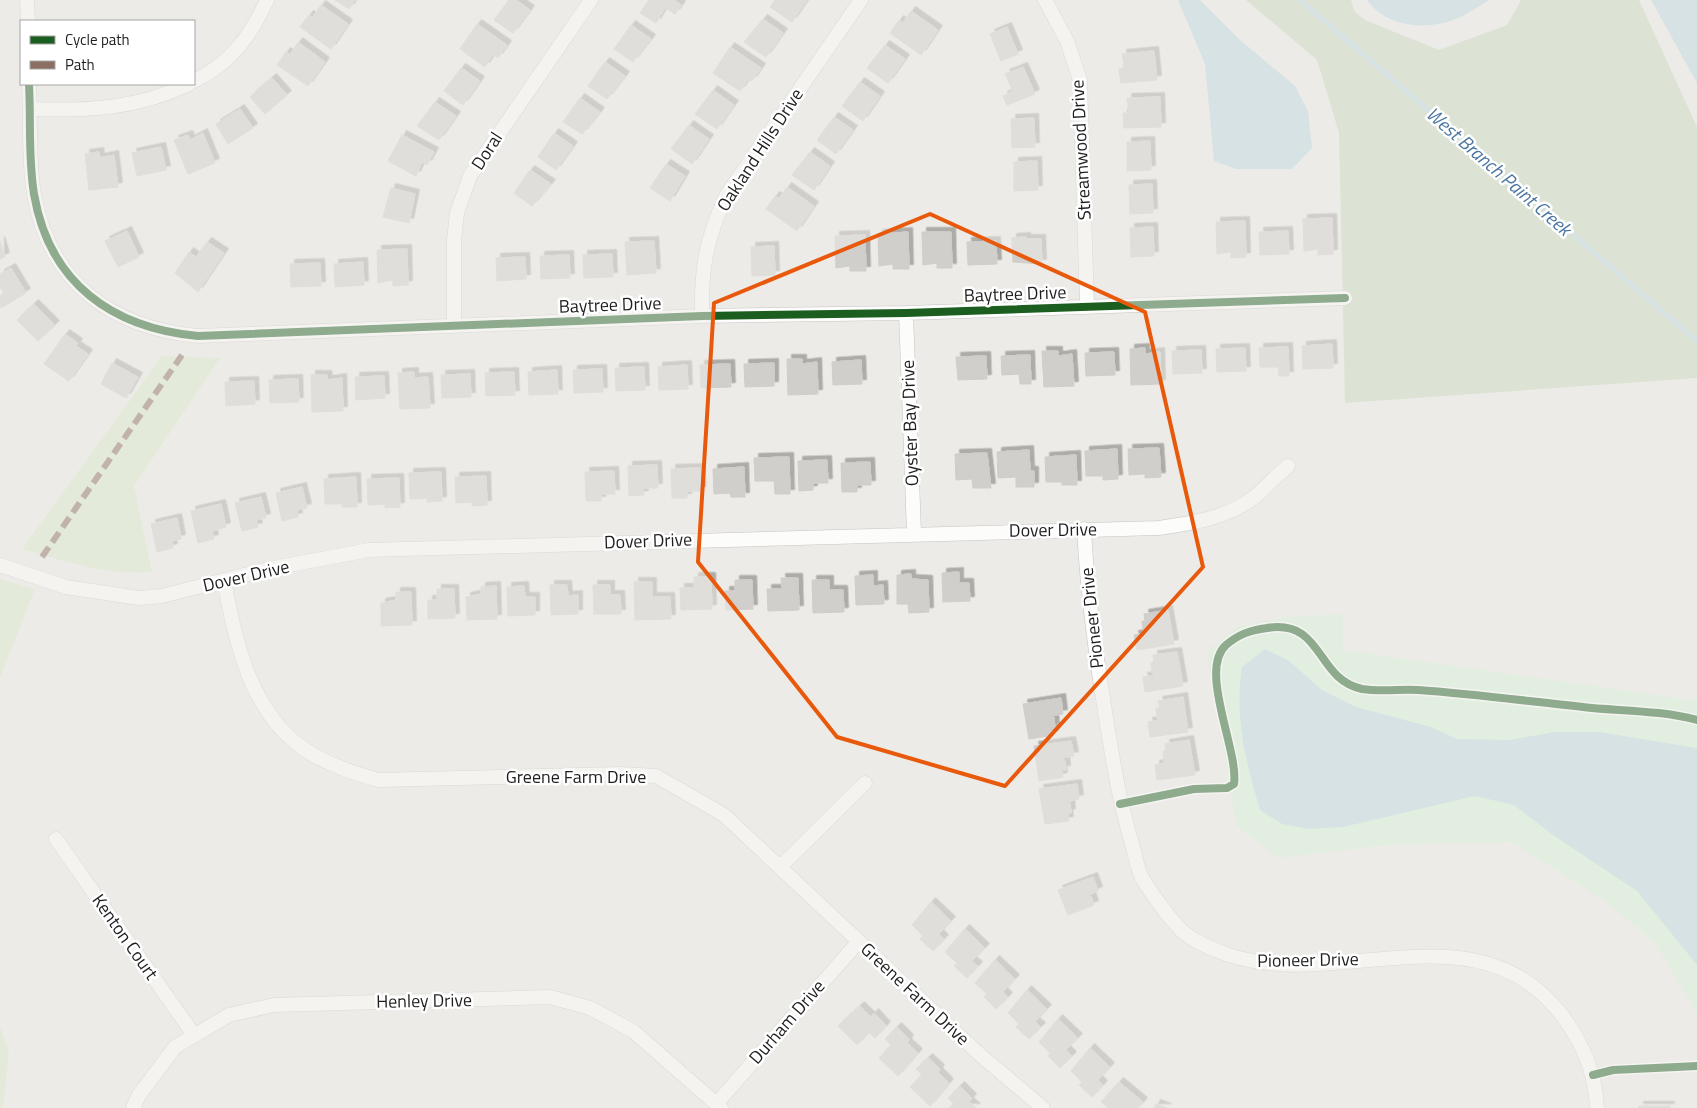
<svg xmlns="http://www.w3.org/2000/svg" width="1697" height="1108" font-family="'Titillium Web',sans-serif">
<defs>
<filter id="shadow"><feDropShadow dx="4.5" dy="-4.5" stdDeviation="0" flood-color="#0004"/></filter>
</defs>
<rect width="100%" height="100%" fill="#edebe7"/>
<!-- grass -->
<path fill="#d9e9c7" d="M162,356l58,2 -86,128 18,86c-45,4 -87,-11 -130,-23z
M0,579l35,10 -35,89z
M0,1026l9,28 -6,54h-3z"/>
<!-- forest -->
<path fill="#c8dabd" d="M1246,0h105l4,12 10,8 74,30 68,-25 14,-25h118l58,127v251l-352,25 -6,-270 -22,-73z"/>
<!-- park -->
<path fill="#d6f2d6" d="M1343,614v36l354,51v312l-42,-70 -51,-43 -93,-58 -116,2 -118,14 -41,-33 -29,-174 30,-24 49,-10z"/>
<!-- water -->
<path fill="#bcd7df" d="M1178,0h22l40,40 55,46 13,25 4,37 -20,21h-56l-22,-8 -9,-97z
M1367,0h122c-10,6 -20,13 -31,18 -30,13 -71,10 -91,-18z
M1651,0h46v83z
M1265,649l23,11 34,30 34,17 75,20 26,12 53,1 44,-8h45l98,16v217l-60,-74 -84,-56 -39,-30 -39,-9 -132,31 -35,2 -26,-5 -22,-14c-14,-48 -26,-92 -18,-143z"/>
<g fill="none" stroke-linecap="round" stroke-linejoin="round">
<!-- stream -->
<path stroke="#bcd7df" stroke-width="5" d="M1300,0l397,341"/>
</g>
<!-- building -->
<path fill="#d1cfcc" stroke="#d0cdc9" filter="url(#shadow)" d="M335,0h20l-6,9z
M509,0h7l14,10 -17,23 -19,-13z
M649,0h25l7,5 -6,9 -10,-6 -9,15 -16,-10z
M775,0h32l-15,22 -22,-15z
M321,5l27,19 -17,25 -31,-22 9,-12 5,3v-3z
M911,11l27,19 -17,25 -31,-22 9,-13 5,4v-3z
M763,19l20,14 -17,24 -22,-15z
M477,24l30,21 -9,13 -5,-4 -8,13 -25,-18z
M631,25l20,14 -18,23 -19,-13z
M1007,27l11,27 -17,7 -11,-27z
M298,42l27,20 -17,24 -31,-21 9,-13 6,4 -1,-3z
M885,45l20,14 -17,24 -21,-15z
M730,47l31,21 -9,13 -5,-3v3l-7,10 -27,-18z
M1154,51l3,29 -36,3 -2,-14 6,-1 -3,-14z
M605,62l20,14 -18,23 -19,-13z
M1023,67l12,27 -28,11 -4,-9 10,-5 -8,-17z
M461,68l19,13 -17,24 -19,-14z
M272,78l15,17 -22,19 -15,-17z
M860,82l20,14 -17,25 -21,-15z
M713,90l21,15 -17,24 -22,-15z
M1160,97l1,30 -37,1 -1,-15h6l-2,-15z
M580,98l20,14 -18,22 -19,-12z
M435,102l21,14 -17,24 -22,-14z
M240,109l13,19 -25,16 -12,-20z
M834,117l19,13 -17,24 -19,-14z
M1034,118l1,29 -23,1 -1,-29z
M689,125l20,14 -17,25 -21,-15z
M203,133l12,30 -27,11 -14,-34 14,-5 2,5z
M554,133l19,13 -17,24 -18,-13z
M402,135l32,17 -7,13 -5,-3 -6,14 -28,-15z
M1150,141l1,29 -24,1v-29z
M161,147l5,23 -29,6 -5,-23z
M99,152l1,6 14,-3 4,32 -29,3 -4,-36z
M810,152l20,14 -16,24 -22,-15z
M1037,161l1,29 -24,1v-29z
M666,164l19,12 -15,25 -20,-13z
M530,170l21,14 -19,22 -18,-13z
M1152,184l1,29 -23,1 -1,-29z
M787,187l27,19 -17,25 -31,-22 9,-13 6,4 -1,-3z
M391,188l24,6 -6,29 -26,-6z
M1332,218l1,36 -15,1v-6l-14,2 -1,-32z
M1245,221l1,36 -15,1v-6l-14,2 -1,-32z
M1153,227l1,29 -23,1 -1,-29z
M127,231l12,26 -21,10 -13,-26z
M1288,231l1,23 -29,1 -1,-23z
M908,232l1,37h-16v-5l-14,2 -1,-32z
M922,232h29l1,36h-15v-5l-14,2z
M865,235l1,36h-16v-5l-14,2 -1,-32z
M1026,237v2h15l1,25 -29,-2 -1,-24z
M0,241l5,16 -5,2z
M654,241l2,32 -29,2 -2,-33z
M996,241l1,23 -29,1 -1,-23z
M207,242l17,11 -26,39 -23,-19 14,-21 7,5z
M774,246l1,29 -23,1 -1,-29z
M407,249l1,36 -15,1v-6l-15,3 -1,-33z
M612,254l1,23 -29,1 -1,-23z
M569,255l1,23 -29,1 -1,-23z
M525,257l1,22 -29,2 -1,-23z
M363,262l1,23 -29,2 -1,-23z
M320,263l1,23 -30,1 -1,-23z
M11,268l15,25 -25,15 -1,-12 4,-3 -4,-6v-13z
M34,304l21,21 -17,16 -21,-21z
M65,334l13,9 -2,3 12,8 -19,27 -25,-17z
M1332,344l1,24 -30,1 -1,-23z
M1288,347l1,29h-10l-1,-9h-18l-1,-19z
M1145,348v6l15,-2 1,32 -30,1 -1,-36z
M1245,348l1,23 -29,1 -1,-23z
M1201,350l1,23 -29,1 -1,-23z
M1042,351h16v5l14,-2 2,32 -30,1z
M1114,352l1,23 -29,1 -1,-23z
M1030,355l1,29h-11l-1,-10 -17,1 -1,-19z
M986,356l1,23 -29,1 -2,-23z
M787,359h15v5l15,-2 1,32 -30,1z
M861,360l1,24 -29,1 -1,-23z
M112,363l26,14 -12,21 -25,-14z
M774,363v23l-29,1 -1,-23z
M730,364l1,23 -30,1 -1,-23z
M687,365l1,24 -29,1 -1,-23z
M644,367l1,23 -29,1 -1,-23z
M602,369l1,23 -29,1 -1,-23z
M557,370l1,24 -29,1 -1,-23z
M414,372v6l14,-1 2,31 -30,1 -2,-36z
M514,372l1,23 -29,1 -1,-23z
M470,374l1,23 -29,1 -1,-23z
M311,375h16l1,5 14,-2 1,33 -31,1z
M384,376l1,22 -29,2 -1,-23z
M298,379l1,23 -29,1 -1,-23z
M254,381l1,23 -29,2 -1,-24z
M1159,448l2,29 -16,1v-4l-16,1 -1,-26z
M1117,449l1,30 -15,1v-4h-17l-1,-25z
M1029,450l1,21h4v16h-18v-10l-18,1 -1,-26z
M987,453l4,35h-18l-1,-9 -16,1 -1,-26z
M1076,455l1,30h-15v-3h-16l-1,-25z
M789,457l1,37h-15l-1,-13h-19l-1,-23z
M827,460l1,23h-15v7l-14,1 -1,-30z
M870,462l1,23h-14v7h-15l-1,-29z
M657,465l1,23h-15l1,7 -15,1 -1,-30z
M744,467l1,30h-14l-1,-4 -16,1 -1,-25z
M700,468l1,23h-14v7h-15l-1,-29z
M614,471l1,23h-14v7h-15l-1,-29z
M441,472l1,29 -15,1v-4l-17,1 -1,-26z
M486,476l1,29 -15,1v-4l-16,1 -1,-26z
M356,477l1,30h-15v-3h-17l-1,-25z
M399,478l1,29 -15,1v-4l-17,1 -1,-26z
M302,487l5,21 -10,2 1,7 -16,4 -6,-28z
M261,497l5,21 -10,2 2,7 -16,4 -7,-28z
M221,504l5,23 -14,4 2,8 -16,4 -7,-32z
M177,518l4,21 -9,2 1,7 -16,4 -6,-28z
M959,572v11h10l1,18 -27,1 -1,-29z
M911,574v5l17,1 1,32 -20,1 -1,-9h-11v-29z
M873,575v11l10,-1 1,19 -28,1 -1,-29z
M694,577h17l1,32 -31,1 -1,-22h14z
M781,578h17l1,32 -31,1 -1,-22h15z
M735,580h17l1,29 -27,1 -1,-19h10z
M812,580h17v10h14l1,22 -31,1z
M634,582h18v15h18l1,22 -36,1z
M550,585h17l1,11 10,-1v19l-27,1z
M593,585h17v10h10l1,19h-27z
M496,586l1,33 -30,1 -1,-23 15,-3v-7z
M524,586l1,11h10v18l-27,1 -1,-29z
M437,589h17l1,29 -27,1v-19h9z
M396,592h15l1,33 -31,1v-23l15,-3z
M1168,610l6,34 -37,6 -3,-15 13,-2 -4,-2 -1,-10h3l-1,-7z
M1177,652l6,34 -38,6 -2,-15 13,-2 -4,-2 -1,-10 3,-1 -1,-7z
M1183,697l5,35 -38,5 -2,-15 13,-2 -4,-1 -1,-11h4l-2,-7z
M1061,698l2,16 -13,2 4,1 1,11h-3l1,7 -24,4 -6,-35z
M1189,740l6,35 -38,5 -2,-15 13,-3 -4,-1 -1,-10 3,-1 -1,-6z
M1071,741l3,15 -14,2 5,2 1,10h-4l1,7 -24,4 -5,-35z
M1077,784l2,15 -13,3 4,1 1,10 -3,1 1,7 -24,3 -6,-35z
M1093,877l5,14 -12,5v2l5,-2 3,9 -26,10 -10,-25z
M931,902l20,19 -12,13 5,5 -11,12 -13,-12 3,-3 -11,-11z
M965,929l20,19 -13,13 6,5 -11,12 -13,-12 3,-3 -12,-11z
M995,960l20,19 -12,13 5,5 -12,12 -12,-12 3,-3 -12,-11z
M1027,990l20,19 -12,13 6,5 -12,12 -13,-12 3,-3 -11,-11z
M860,1006l11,11 3,-4 12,13 -11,12 -6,-6 -12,13 -19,-19z
M1058,1019l20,19 -12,12 6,6 -12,12 -12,-12 2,-3 -11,-11z
M897,1027l12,12 -2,4 11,10 -20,23 -19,-18 12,-13 -6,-6z
M1090,1048l20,19 -12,13 5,5 -11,12 -13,-12 3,-3 -11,-11z
M928,1058l12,11 -2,3 11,11 -19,23 -20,-19 12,-12 -6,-6z
M1119,1082l24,20 -5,6h-30l-7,-6z
M960,1086l12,12 -3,4 7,6h-27l5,-4 -6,-6z
M1156,1104l11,4h-13z
M1639,1106h31v2h-31z"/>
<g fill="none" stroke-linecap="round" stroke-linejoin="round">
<!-- minor casing -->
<g stroke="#c5c4c3" stroke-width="15">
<path id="minor" d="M27,0l1,21
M1045,0l22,41 13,39 7,226
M194,81c37,-18 56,-44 73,-81
M29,84c2,36 -1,74 5,110 15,89 78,134 164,142l504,-20 204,-3 439,-15
M30,109c57,2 107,0 159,-25
M906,313l8,220
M702,316c-1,-49 4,-76 24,-120l135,-196
M454,326v-85l3,-28 13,-37 121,-176
M1084,529c4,78 16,154 29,231 5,31 12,61 21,91 2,9 4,19 8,27 11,18 25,37 39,52 12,11 31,19 45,24 110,39 249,-50 335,60 22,29 34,58 36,94
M0,565l66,22 73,11 23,-2 106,-27 101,-19 790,-22c34,-5 70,-10 98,-33 10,-9 20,-20 31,-29
M224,580c11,62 27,135 83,171 22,14 47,22 71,29l242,-6 36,2 68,39 254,238 65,55
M56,839l138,196
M781,866l84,-83
M717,1103l142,-162
M133,1108l6,-13 36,-48 54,-32 45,-10 276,-8 40,11 43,23 88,77"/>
</g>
<!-- minor -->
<use href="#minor" stroke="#fcfcfb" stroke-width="14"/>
<!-- quiet -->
<path stroke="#8d6e63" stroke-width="6" stroke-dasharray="12 6" stroke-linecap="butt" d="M42,557l140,-202"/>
<!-- cycleway casing -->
<g stroke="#fff" stroke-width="11">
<path id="cycleway" d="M29,84c2,36 -1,74 5,110 15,89 78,134 164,142l504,-20 204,-3 439,-15
M1120,804l74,-15 33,-1 7,-4c5,-33 -36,-114 -8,-139 13,-11 25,-15 41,-17 57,-9 48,51 95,61 18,3 38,0 56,1 58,4 116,12 174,18 34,3 72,3 105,12
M1593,1075l20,-5 84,-4"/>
</g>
<!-- cycleway -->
<use href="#cycleway" stroke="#1b5e20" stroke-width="8"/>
</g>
<!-- marked area -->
<path d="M0 0H1697V1108H0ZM930,214l215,98 58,255 -198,219 -168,-49 -139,-175 16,-259z" fill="#edebe7" fill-opacity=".55" fill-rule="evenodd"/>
<path fill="none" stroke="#e8590c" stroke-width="4" stroke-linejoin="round" d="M930,214l215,98 58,255 -198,219 -168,-49 -139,-175 16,-259z"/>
<g text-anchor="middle" stroke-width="5" stroke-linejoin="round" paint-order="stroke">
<!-- street labels -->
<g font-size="18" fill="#1e1e1e" stroke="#fff">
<text transform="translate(760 150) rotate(-57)" y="6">Oakland Hills Drive</text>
<text transform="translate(1081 150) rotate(-93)" y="6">Streamwood Drive</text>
<text transform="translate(487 151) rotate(-57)" y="6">Doral</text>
<text transform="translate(1015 294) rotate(-2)" y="6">Baytree Drive</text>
<text transform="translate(610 305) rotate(-2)" y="6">Baytree Drive</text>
<text transform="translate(910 423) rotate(-92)" y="6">Oyster Bay Drive</text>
<text transform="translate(1053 530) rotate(-1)" y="6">Dover Drive</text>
<text transform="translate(648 541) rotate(-2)" y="6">Dover Drive</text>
<text transform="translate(246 576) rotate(-13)" y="6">Dover Drive</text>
<text transform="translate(1092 618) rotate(-96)" y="6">Pioneer Drive</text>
<text x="576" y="783">Greene Farm Drive</text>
<text transform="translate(125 937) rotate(55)" y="6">Kenton Court</text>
<text transform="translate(1308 960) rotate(-1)" y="6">Pioneer Drive</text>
<text transform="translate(915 994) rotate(43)" y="6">Greene Farm Drive</text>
<text transform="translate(424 1001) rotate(-1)" y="6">Henley Drive</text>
<text transform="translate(787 1022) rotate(-49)" y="6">Durham Drive</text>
</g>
<!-- water labels -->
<g font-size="19" font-style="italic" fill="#4c76a2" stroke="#fff">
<text transform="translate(1499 171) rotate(41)" y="7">West Branch Paint Creek</text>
</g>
</g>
<!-- legend -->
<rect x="20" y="20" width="175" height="65" fill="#ffffff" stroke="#a5a5a5"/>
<rect x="30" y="36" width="25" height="8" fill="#1b5e20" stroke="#a5a5a5"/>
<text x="65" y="45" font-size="15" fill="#1e1e1e">Cycle path</text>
<rect x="30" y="61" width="25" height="8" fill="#8d6e63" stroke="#a5a5a5"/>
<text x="65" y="70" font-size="15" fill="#1e1e1e">Path</text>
</svg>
